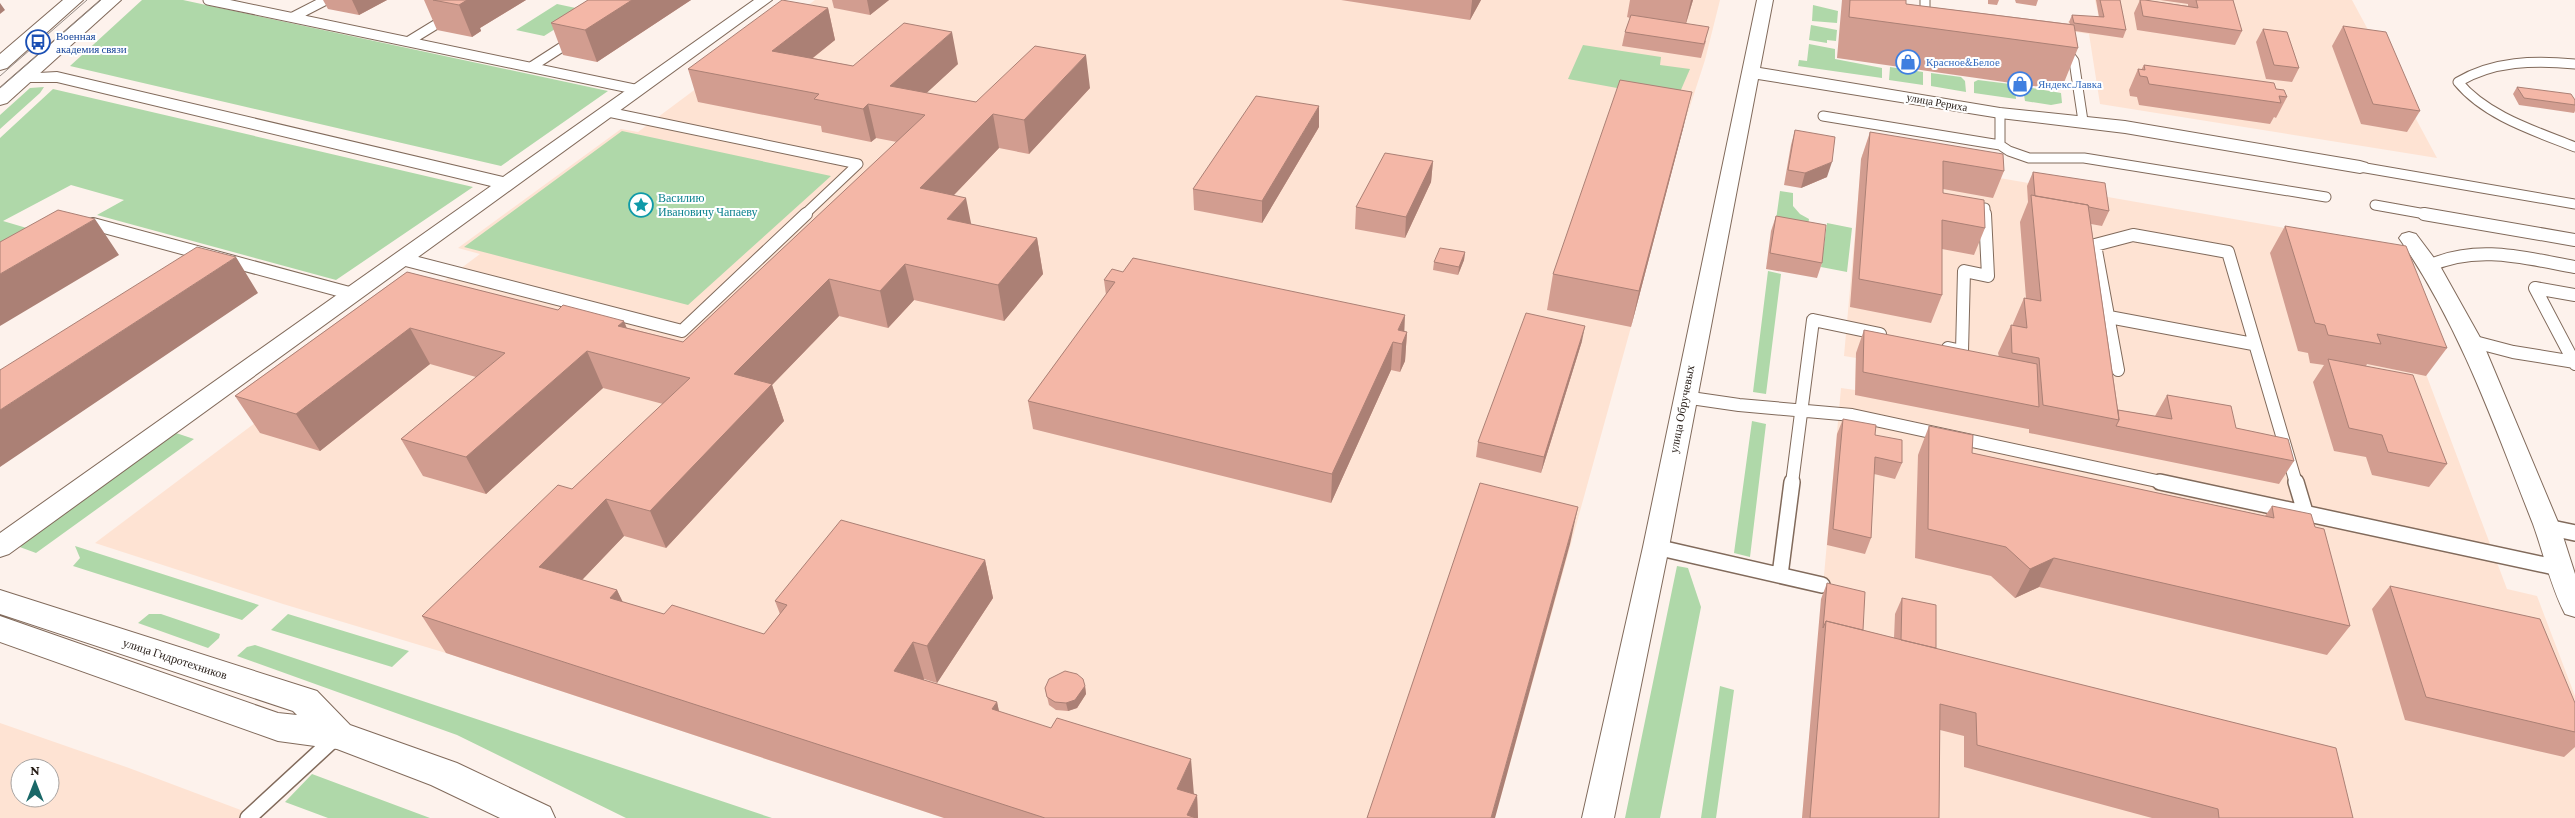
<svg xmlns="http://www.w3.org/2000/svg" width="2575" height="818" font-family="'Crimson Pro',serif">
<rect width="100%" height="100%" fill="#fdf2ec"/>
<!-- built -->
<path fill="#fee3d3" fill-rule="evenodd" d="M815,0h905l-15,60 -21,65 -53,202 -136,491h-551l-498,-165 -163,-49 -188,-61 385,-289 -22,-6 163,-119 17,3z
M2095,0h257l85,158 -337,-54 -11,-70 -19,-3 -2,-10 32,2z
M1862,154l515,90 130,345 30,7 38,100v122h-773l39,-430 14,2 1,-32 -12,-2z
M0,723l129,45 133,50h-262zM20,768h30v30h-30z"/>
<!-- green -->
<path fill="#afd8a9" d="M142,0h41l425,91 -107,75 -431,-100z
M557,4l28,6 -41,26 -28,-6z
M1813,5l25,6 -1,12 -25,-2z
M1811,25l26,5 -1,11 -9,-1v3l-18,-3z
M1809,44l26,5v10l47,9v10l-84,-12 1,-6 8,1z
M1583,45l78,12 -1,8 30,4 -13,30 -109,-20z
M1890,67l33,5v13l-34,-5z
M1931,73l30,4 4,4 1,11 -35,-6z
M1978,80l32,4 5,4 1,11 -42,-6v-11z
M44,87l-4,6 -40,36v-14l30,-27z
M2027,87l34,6 1,10 -11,2 -26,-4 -2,-12z
M53,89l420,98 -137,93 -239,-65 27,-15 -53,-15 -68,36 54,16 -57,34v-133z
M622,131l209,45 -143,129 -224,-58z
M1780,191l13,2v13l7,8 9,5 -1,7 -32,-6z
M1827,223l25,5 -5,44 -26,-5z
M1768,271l13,3 -15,120 -13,-2z
M1752,421l14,3 -16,133 -16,-4z
M176,433l18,6 -158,114 -19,-7z
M75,546l184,59 -17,15 -169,-54 7,-8z
M1677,566l11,2 13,39 -41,211h-35z
M149,614h12l59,20 -1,4 -11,10 -70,-25z
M288,614l121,37 -17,16 -121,-37z
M255,645l517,173h-146l-169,-83 -220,-79 10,-9z
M1720,686l14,4 -18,128h-15z
M312,774l118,44h-102l-43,-16z"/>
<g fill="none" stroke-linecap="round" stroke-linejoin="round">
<!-- lane-far2 casing -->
<g stroke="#816a5b" stroke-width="11">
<path id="lane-far2" d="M208,0l431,90
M1925,0v23
M293,17l33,-17
M409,41l67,-41
M2061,52l7,1 6,8 9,60
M2575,64c-40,-4 -82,-3 -117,18 28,34 77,49 117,65
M531,67l42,-27
M608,112l250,52 -54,51
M2000,113v32l9,6 20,7h55l242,39
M1823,116l177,29
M2360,167l215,37
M2375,205l56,10
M1985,208v7"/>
</g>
<!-- lane-far1 casing -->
<g stroke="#816a5b" stroke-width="14">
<path id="lane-far1" d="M2424,214l151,26
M84,229l9,-5 260,70
M402,259l280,72 124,-117
M2429,266c48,-22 96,-8 146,1
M2575,295l-40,-7 40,76
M2109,317l144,27
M2471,341l42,11 62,10
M1948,348l14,3 2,-80 24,5 -3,-62
M2118,370l-23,-125 38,-10 95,17 68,231
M1684,397l55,8 113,10 314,68
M1792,483l21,-163 67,14"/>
</g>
<!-- lane casing -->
<g stroke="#816a5b" stroke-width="18">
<path id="lane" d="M2160,482l399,86
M2296,482l9,30
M2547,527l28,6
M1656,547l166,38
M1780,575l12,-93
M248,818l88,-81"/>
</g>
<!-- street casing -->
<g stroke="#816a5b" stroke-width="2">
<path id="street" d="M754,0h18l-763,554 -9,3v-24l491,-347 -434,-104h-38l-3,-4 3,-4 38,-2 446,105z
M1757,0h16l-13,68 240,40 125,13 235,40 7,2 3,4 -3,4 -7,2 -235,-40 -125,-15 -242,-39 -89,468 -55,271h-32l61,-271z
M2409,232l7,2 24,32 42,75 78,186 15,47v43l-10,-3c-15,-29 -21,-60 -32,-90 -39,-99 -73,-198 -134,-286l3,-4z"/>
</g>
<!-- secondary casing -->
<g stroke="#816a5b" stroke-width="2">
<path id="secondary" d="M63,0h20l-76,68 -7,2v-16z
M101,0h20l-114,103 -7,2v-17z
M0,590l317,101 33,34 107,38 93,44 5,11h-55l-69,-33 -94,-36 -59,-8 -278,-99v-26l278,97 19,2 -4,-4 -293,-97z"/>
</g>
<!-- lane-far2 -->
<use href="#lane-far2" stroke="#fff" stroke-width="9"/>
<!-- lane-far1 -->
<use href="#lane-far1" stroke="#fff" stroke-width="12"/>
<!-- lane -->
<use href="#lane" stroke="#fff" stroke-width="15"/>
<!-- street -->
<use href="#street" fill="#fff" fill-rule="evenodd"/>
<!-- secondary -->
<use href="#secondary" fill="#fff" fill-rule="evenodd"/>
<!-- tram -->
<path stroke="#948a84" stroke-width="1" d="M0,76l87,-76
M0,88l101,-88"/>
</g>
<!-- wall -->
<path fill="#d29d90" d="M323,0h64l-28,15 -31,-6z
M424,0h102l-46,28 1,3 -9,6 -35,-7z
M588,0h103l-94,62 -34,-7 -12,-32z
M832,0h57l-19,15 -36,-7z
M1341,0h140l-11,20z
M1630,0h63l-7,24 20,17 -5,17 -79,-12 3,-14 5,-14 -3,-1z
M1842,0h64v4l164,20 -1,-2 3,-7 27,2 -3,-17h24l6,30 -3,8 -48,-7 3,17 -17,42 -224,-32z
M1988,0h11l-2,5 -9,-1z
M2015,0h23l-2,6 -20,-3z
M2140,0h5l43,6v-2l-28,-4h73l9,31 -7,14 -98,-15 -3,-17z
M828,8l7,32 -22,18 40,8 105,-2 -32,29 50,9 114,-14 -61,66 -30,-6 -45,47 17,29 66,14 6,36 -39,47 -90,-21 -26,28 -49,-12 -67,69 12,36 -118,127 -42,-12 -42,44 35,10 5,12 42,12 100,20 16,-20 -5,-13 210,-41 8,38 -56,85 -13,-4v1l73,22 2,10 198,83 1,23h-254l-498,-165 -24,-37 150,-127 91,-85 -60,-16 -117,106 -63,-18 -22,-37 75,-62 -46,-13 -110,87 -60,-18 -25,-37 172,-124 276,70 214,-200 -21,-4 -5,4 -49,-10 -1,-6 -123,-24 -10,-33z
M2343,26l77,85 -13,21 -46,-8 -29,-78z
M2263,29l36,39 -7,14 -26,-3 -10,-37z
M2144,65l132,24 11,8 -11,21 -2,-1 -4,7 -131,-19 -2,-8 -7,-1 -1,-6 9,-21 3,1z
M2517,87l58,13v11l-1,2 -55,-8 -6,-11z
M1684,125l-53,202 -84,-17 6,-36z
M1319,127l-57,96 -68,-13 -1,-21z
M1795,130l32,47 -26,11 -17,-3 7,-40z
M1870,132l134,39 -11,27 -50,-9v4l42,35 -11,27 -32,-6v46l-11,28 -81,-16 11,-148z
M1433,161l-2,21 -26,56 -50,-9 1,-22z
M2033,172l76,39 -7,15 -11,-2 27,186 37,6 12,-21 69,33 58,33 -15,23 -250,-51v-4h-1l-173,-34 1,-42 8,-23 135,27 -1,-4 13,-28 1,1 12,-28h2l-6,-76 8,-20 -1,-16z
M1776,216l46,47 -5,15 -51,-9 5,-38z
M2285,226l162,122 -21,28 -59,-12 -1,2 81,98 -18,23 -57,-12 -6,-18 -32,-6 -21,-69 11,-17 -14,-2 -2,-10 -10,-2 -28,-98z
M1465,252l-1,8 -6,15 -25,-5 1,-8z
M1104,280l303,52 -2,29 -5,11 -9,-2 -60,133 -298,-74 -5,-28 78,-106z
M1582,341l-41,132 -65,-16 2,-15z
M1843,419l32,16 27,28 -7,16 -21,-5 -3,64 -6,16 -38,-9 10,-111z
M1929,426l43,27 293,63 7,-10 43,21 35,99 -23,29 -288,-68 -24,11 -24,-22 -76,-18 3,-103z
M1827,583l36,47 31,8 1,-24 7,-16 34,50 417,170h-201l-188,-51v-31l-24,-6 -1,88h-137l19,-219z
M2390,586l185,117v44l-11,10 -159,-37 -33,-111z
M1085,686l1,8 -9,14 -9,3 -12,-1 -7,-5 -4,-17z"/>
<!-- shaded-wall -->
<path fill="#ab8075" d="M352,0h35l-28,15z
M463,0h63l-46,28 1,3 -9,6 -13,-32z
M632,0h59l-94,62 -12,-32z
M867,0h22l-19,15z
M1472,0h9l-11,20 2,-19z
M1691,0h2l-8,26z
M0,3l5,7 -5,4z
M828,8l7,32 -54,43 -9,-32z
M952,32l6,32 -52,48 -16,-26z
M1086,55l4,33 -61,66 -5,-34z
M1692,92l-8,33 -53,202 8,-36z
M868,104l8,34 -5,4 -8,-33z
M1319,106v21l-57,96v-22z
M993,114l6,34 -72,75 -7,-35z
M1433,161l-2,21 -26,56 1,-21z
M1832,162l-5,15 -26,11 4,-15z
M966,198l7,35 -26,-14z
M95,219l24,36 -119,71v-52z
M1037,238l6,36 -39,47 -6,-36z
M1465,252l-1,8 -6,15 1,-8z
M236,257l22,36 -258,174v-57z
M905,264l9,36 -26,28 -8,-37z
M829,279l10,37 -67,69 12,36 -118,127 -16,-37 84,-137z
M1405,315l-1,25 3,-8 -2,29 -5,11 2,-28 -4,-14z
M624,321l14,36 -20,-31z
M1585,326l-3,15 -41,132 3,-16z
M410,328l20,36 -110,87 -24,-37z
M1393,342l-2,28 -60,133 1,-29z
M587,351l16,37 -117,106 -20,-37z
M606,499l18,37 -65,68 -20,-37z
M1578,507l-8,37 -75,274h-4z
M2054,558l-15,29 -24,11 15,-29z
M985,560l8,38 -56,85 -10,-37z
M617,590l18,37 -25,-29z
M913,642l11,37 -19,29 -11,-37z
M1085,686l1,8 -9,14 -9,3 -2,-8z
M997,702l8,37 -13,-30z
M1191,759l3,36 -17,-6z
M1197,795l1,23h-10l-1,-3z"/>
<!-- building -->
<path fill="#f4b7a7" stroke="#ab8075" d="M433,0h34l-8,5z
M588,0h44l-47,30 -34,-7z
M782,0l46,8 -56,43 81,15 51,-43 48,9 -62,54 86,16 59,-56 51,9 -62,65 -31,-6 -73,74 46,10 -19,21 90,19 -39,47 -93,-21 -25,27 -51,-12 -95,95 38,10 -122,127 -44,-12 -67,68 78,23 -7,8 54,16 8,-9 92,29 23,-29 -12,-4 66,-81 144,40 -58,86 -14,-4 -19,29 103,31 -5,7 59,19 6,-10 134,41 -14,30 20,6 -10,20 9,3h-151l-623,-202 136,-131 14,4 118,-111 -103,-27 -121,106 -65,-18 104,-86 -95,-25 -114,86 -61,-18 172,-124 151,38 5,-5 61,16 -6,5 65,16 242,-227 -57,-11 -5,5 -49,-10 5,-5 -131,-25z
M1850,0h56v4l168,21 4,23 -229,-31z
M2100,0h20l6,30 -52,-7 -2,-8 32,2z
M2140,0h5l53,8 -2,-8h37l9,31 -99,-15z
M1631,15l78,12 -5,17 -79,-12z
M2343,26l43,6 34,79 -47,-7z
M2263,29l24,3 12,36 -25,-3z
M2144,65l130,18 2,6 8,1 3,7 -8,-1 2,7 -132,-19 -2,-7 -7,-1 -2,-7 7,1z
M1620,80l72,12 -53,199 -86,-17z
M2517,87l54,7 4,6v5l-51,-7z
M1256,96l63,10 -57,95 -69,-12z
M1795,130l40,7 -3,25 -27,11 -17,-3z
M1870,132l133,22 1,17 -61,-10v32l41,7 1,28 -43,-8v75l-83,-16z
M1385,153l48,8 -27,56 -50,-10z
M2033,172l72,11 4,28 -20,-4 -1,-2 -53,-9z
M2031,195l57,10 31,215 -76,-15 -4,-47 -27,-5 -1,-28 16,3 -3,-30 17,3z
M58,210l37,9 -95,55v-32z
M1776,216l50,9 -4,38 -52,-10z
M2285,226l121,20 41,102 -70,-14 4,10 -53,-9 -3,-10 -10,-2z
M197,247l39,10 -236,153v-40z
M1440,248l25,4 -6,15 -25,-5z
M1133,258l272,57 -7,15 9,2 -5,12 -9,-2 -61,132 -304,-73 87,-119 -11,-2 8,-11 11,3z
M1526,313l59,13 -41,131 -66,-15z
M1864,330l173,34 2,43 -176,-35z
M2328,359l85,16 34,89 -59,-12 -6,-17 -33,-7z
M2167,395l64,11 5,22 52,11 6,22 -178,-35 3,-6 -1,-10 54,9z
M1843,419l33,6 -1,10 27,5v23l-27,-6 -4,81 -38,-9z
M1929,426l44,9 -1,18 302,65 -2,-12 39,8 4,13 9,2 26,97 -296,-68 -24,11 -24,-22 -78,-18z
M1480,483l98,24 -87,311h-124z
M1827,583l38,9 -2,38 -37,-9 -3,7z
M2390,586l150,33 35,84v29l-149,-35z
M1902,598l34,7v43l-35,-8z
M1826,621l510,127 17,70h-134l-1,-9 -241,-64 -1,-32 -36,-9 -1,114h-129z
M1065,671l12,3 6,5 2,7 -10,14 -9,3 -11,-1 -8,-5 -2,-9 4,-9z"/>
<!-- icons -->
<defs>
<g id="bus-ring" transform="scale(1.25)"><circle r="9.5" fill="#fff" stroke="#1a4fb4" stroke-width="1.5"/><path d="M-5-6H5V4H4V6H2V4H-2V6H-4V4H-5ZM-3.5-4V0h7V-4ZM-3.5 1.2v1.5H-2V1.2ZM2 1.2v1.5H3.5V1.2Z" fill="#1a4fb4"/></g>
<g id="shop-ring" transform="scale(1.25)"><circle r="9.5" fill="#fff" stroke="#3f7fe0" stroke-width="1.5"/><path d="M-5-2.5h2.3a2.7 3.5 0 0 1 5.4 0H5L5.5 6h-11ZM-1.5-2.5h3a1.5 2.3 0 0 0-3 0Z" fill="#3f7fe0"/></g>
<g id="sight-ring" transform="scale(1.25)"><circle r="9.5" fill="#fff" stroke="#0f9aa8" stroke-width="1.5"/><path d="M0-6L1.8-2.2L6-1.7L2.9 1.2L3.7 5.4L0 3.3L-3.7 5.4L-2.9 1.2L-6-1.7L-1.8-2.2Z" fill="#0f9aa8"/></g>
</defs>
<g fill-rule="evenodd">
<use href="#bus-ring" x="38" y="42"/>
<use href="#shop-ring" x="1908" y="62"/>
<use href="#shop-ring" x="2020" y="84"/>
<use href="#sight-ring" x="641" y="205"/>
</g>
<g text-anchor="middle" stroke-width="4" stroke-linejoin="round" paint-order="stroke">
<!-- far-transit labels -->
<g font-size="11" fill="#164399" stroke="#fff" text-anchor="start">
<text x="56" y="40">Военная<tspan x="56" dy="13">академия связи</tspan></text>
</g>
<!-- far-shop labels -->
<g font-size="11" fill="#366cbe" stroke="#fff" text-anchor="start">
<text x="1926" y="66">Красное&amp;Белое</text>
<text x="2038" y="88">Яндекс.Лавка</text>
</g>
<!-- far-street labels -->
<g font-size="11" fill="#261c16" stroke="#fff">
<text transform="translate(1937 102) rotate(10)" y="4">улица Рериха</text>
</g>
<!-- culture labels -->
<g font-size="12" fill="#0d838f" stroke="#fff" text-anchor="start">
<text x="658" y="202">Василию<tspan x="658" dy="14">Ивановичу Чапаеву</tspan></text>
</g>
<!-- street labels -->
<g font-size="12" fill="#261c16" stroke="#fff">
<text transform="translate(1682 409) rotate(-79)" y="4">улица Обручевых</text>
<text transform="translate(175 659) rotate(18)" y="4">улица Гидротехников</text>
</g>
</g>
<!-- north arrow -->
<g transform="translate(35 783)"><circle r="24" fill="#ffffff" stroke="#a8a4a2"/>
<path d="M0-4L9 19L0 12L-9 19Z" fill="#1a6868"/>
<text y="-8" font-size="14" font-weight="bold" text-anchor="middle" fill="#261c16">N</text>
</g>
</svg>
